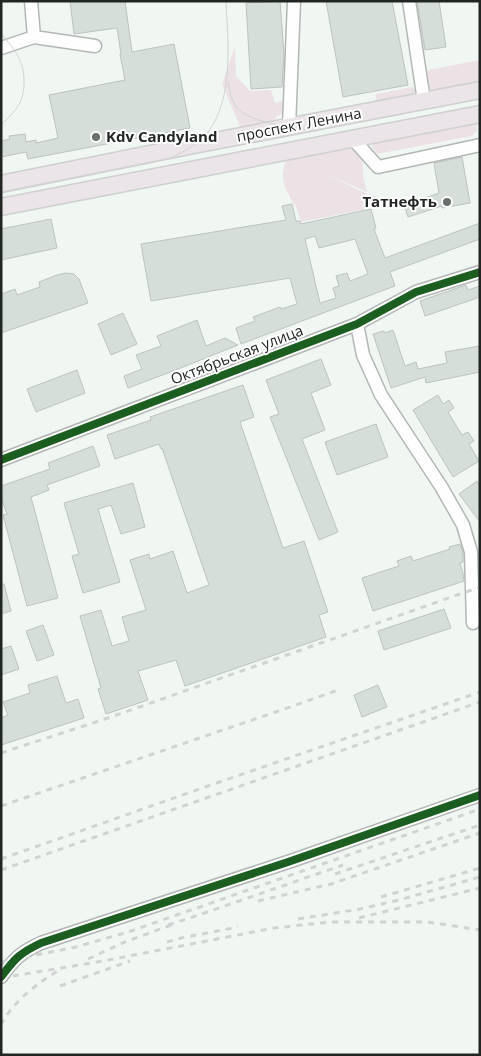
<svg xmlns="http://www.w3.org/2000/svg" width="481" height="1056" font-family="'Open Sans',sans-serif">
<rect width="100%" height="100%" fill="#f0f7f2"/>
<!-- green -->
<path fill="#ece2e6" d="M235,46l1,30 14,15 21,-1 4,13 10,-2 3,11 -11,4 -5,9 -31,4 -19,-45z
M480,60v23l-53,10 -4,-22z
M412,87l4,3 -4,8 -37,6 1,-10z
M476,123l1,8 -5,5 -95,18 -5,-7 1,-8z
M349,148l6,3 7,7 -1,1 2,5v11l4,17 -41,-18 41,20 5,14 -71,14 -6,-18 -1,1c-9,-17 -15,-25 -8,-45z"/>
<!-- building -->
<path fill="#d5ded8" stroke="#bdc3bf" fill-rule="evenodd" d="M70,1h55l7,51 42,-8 16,84 -162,31 -2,-7 -25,5v-16l9,-2 -1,-3 16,-2 1,8 10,-2v3l22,-5 -9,-43 76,-15 -5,-26h1l-4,-26 -43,6z
M280,1l4,54 -2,32 -31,2 -5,-86z
M326,1h66l16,84 -65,12z
M417,1h22l7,46 -21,3z
M462,157l8,46 -28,5v-2l-34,11 -4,-12 35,-12 -5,-30z
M292,204l4,17h4l1,3 70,-15 5,19 -2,1 11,29 95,-35v16l-90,33 5,14 -154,58 -5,-16 19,-7 -2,-4 27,-10 1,2 16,-5 -7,-26 -139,23 -10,-57 145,-24 -4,-14zM315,236l4,12 36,-9 13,35 -18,7 -3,-8 -11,3 3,10 -6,2 3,10 -16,5 -15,-64z
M51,219l6,29 -56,12v-31z
M66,273l8,1 5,5 9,24 -87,30v-39l14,-5 2,6 23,-8 -1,-5 18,-7z
M466,285l2,5 12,-4v11l-55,19 -5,-15z
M123,313l14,31 -26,11 -13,-31z
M197,320l9,26 19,-8 13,7 -65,26 -45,17 -4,-12 18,-7 -6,-14 25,-9 -4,-10z
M393,330l12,36 11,-4 2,7 29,-6 -2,-11 35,-6v26l-54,11 -1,-6 -34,11 -18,-54 11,-3 1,2z
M321,359l10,26 -20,8 14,37 -23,9 36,93 -19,8 -49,-123 9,-3 -13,-34z
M77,370l8,23 -49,19 -9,-23z
M243,385l11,32 -14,5 43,126 21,-7 24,71 -9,3 7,22 -141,49 -9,-26 -38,11 10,29 -42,14 -8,-25 3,-1 -21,-72 21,-6 11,36 17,-5 -7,-24 24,-7 -16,-50 19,-6 1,5 23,-8 14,42 22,-8 -47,-137 -1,1 -2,-5 -44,15 -8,-24 44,-15 -1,-3z
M438,395l5,9 6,-4 5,8 -6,4 14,23 6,-3 6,9 -5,3 10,17 -26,16 -40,-67z
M376,424l12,33 -51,18 -12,-33z
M93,446l7,20 -53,19 2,5 -18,7 27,101 -31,8 -24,-91 4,-1 -6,-16v-12l49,-17 -2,-6z
M477,481l3,5v36l-21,-28z
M133,483l12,44 -24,7 -10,-29 -13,4 22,73 -37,11 -11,-37 7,-2 -15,-51z
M460,544l3,9v9l-3,1 3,10 1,8 -91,30 -11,-33 37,-12 -2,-5 14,-5 2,5 37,-12 -1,-2z
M1,584h3l7,27 -10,3z
M444,609l7,19 -67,22 -6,-19z
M43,625l11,30 -17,6 -11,-30z
M11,646l8,23 -18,6v-26z
M57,676l9,27 12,-4 6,19 -83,27v-27l7,-3 -5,-13 27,-9 -2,-8z
M378,685l9,22 -25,10 -8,-22z"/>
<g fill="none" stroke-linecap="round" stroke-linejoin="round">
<!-- minor casing -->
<g stroke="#b2b7b3" stroke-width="15">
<path id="minor" d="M409,1l15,100
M34,37l61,9
M1,48l33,-11 -3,-36
M289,127l5,-126
M353,139l25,28 102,-22
M357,324l6,31 18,40 61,93 21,37 8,27 2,71
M1,460l356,-136 59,-32 64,-20
M1,977c14,-19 19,-24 40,-34l247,-81 192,-67"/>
</g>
<!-- major casing -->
<g stroke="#cdd0ce" stroke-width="19">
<path id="major" d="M1,184l193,-39 286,-55
M1,207l479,-93"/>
</g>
<!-- minor -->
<use href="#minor" stroke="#fdfefd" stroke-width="12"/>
<!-- major -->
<use href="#major" stroke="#ebe4e8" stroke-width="16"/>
<!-- tram -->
<path stroke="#d1d3d2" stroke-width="1" d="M1,34c15,16 24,29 23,52 -1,6 -1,12 -5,18 -4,8 -11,14 -18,21
M228,82c2,9 3,18 9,26 13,15 58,20 78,23
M1,192l170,-34c13,-7 28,-14 37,-26 26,-34 20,-91 18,-131"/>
<!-- rail -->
<path stroke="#d1d3d2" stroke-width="3" stroke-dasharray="6 6" stroke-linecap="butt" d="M1,753l107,-35 372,-131
M1,806l292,-100 45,-16
M1,859l207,-73 272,-94
M1,870l479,-168
M335,874l145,-49
M381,897l99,-29
M258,901l73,-17 149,-51
M359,918l121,-30
M298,919l62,-10 39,-9 81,-23
M168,925l19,-6 156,-54
M167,942l14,-4 57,-11
M88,959l37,-17 49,-18
M1,962l75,-15 52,-15 352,-123
M1,978l102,-17 171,-33 56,-6h98l52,8
M60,986l70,-25
M1,1025c9,-20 38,-44 57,-54"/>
<!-- cycleway casing -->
<g stroke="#fff" stroke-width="11">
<path id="cycleway" d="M1,460l356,-136 59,-32 64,-20
M1,977c14,-19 19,-24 40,-34l247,-81 192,-67"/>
</g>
<!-- cycleway -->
<use href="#cycleway" stroke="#1b5e20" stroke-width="8"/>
</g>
<!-- markers -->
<g fill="#696f6b" stroke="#fff" stroke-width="2">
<circle cx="96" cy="137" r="5"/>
<circle cx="447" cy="202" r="5"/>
</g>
<g text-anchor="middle" stroke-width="4" stroke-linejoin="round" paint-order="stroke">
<!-- street labels -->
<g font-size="15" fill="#212623" stroke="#fff">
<text transform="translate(299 125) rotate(-11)" y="5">проспект Ленина</text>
<text transform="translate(237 355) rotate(-21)" y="5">Октябрьская улица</text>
</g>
<!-- poi labels -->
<g font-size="15" font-weight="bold" fill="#212623" stroke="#fff" text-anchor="start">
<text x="106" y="142">Kdv Candyland</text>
<text x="437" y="207" text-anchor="end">Татнефть</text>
</g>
</g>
<!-- border -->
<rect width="481" height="1056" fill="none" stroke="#212623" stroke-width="5"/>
</svg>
